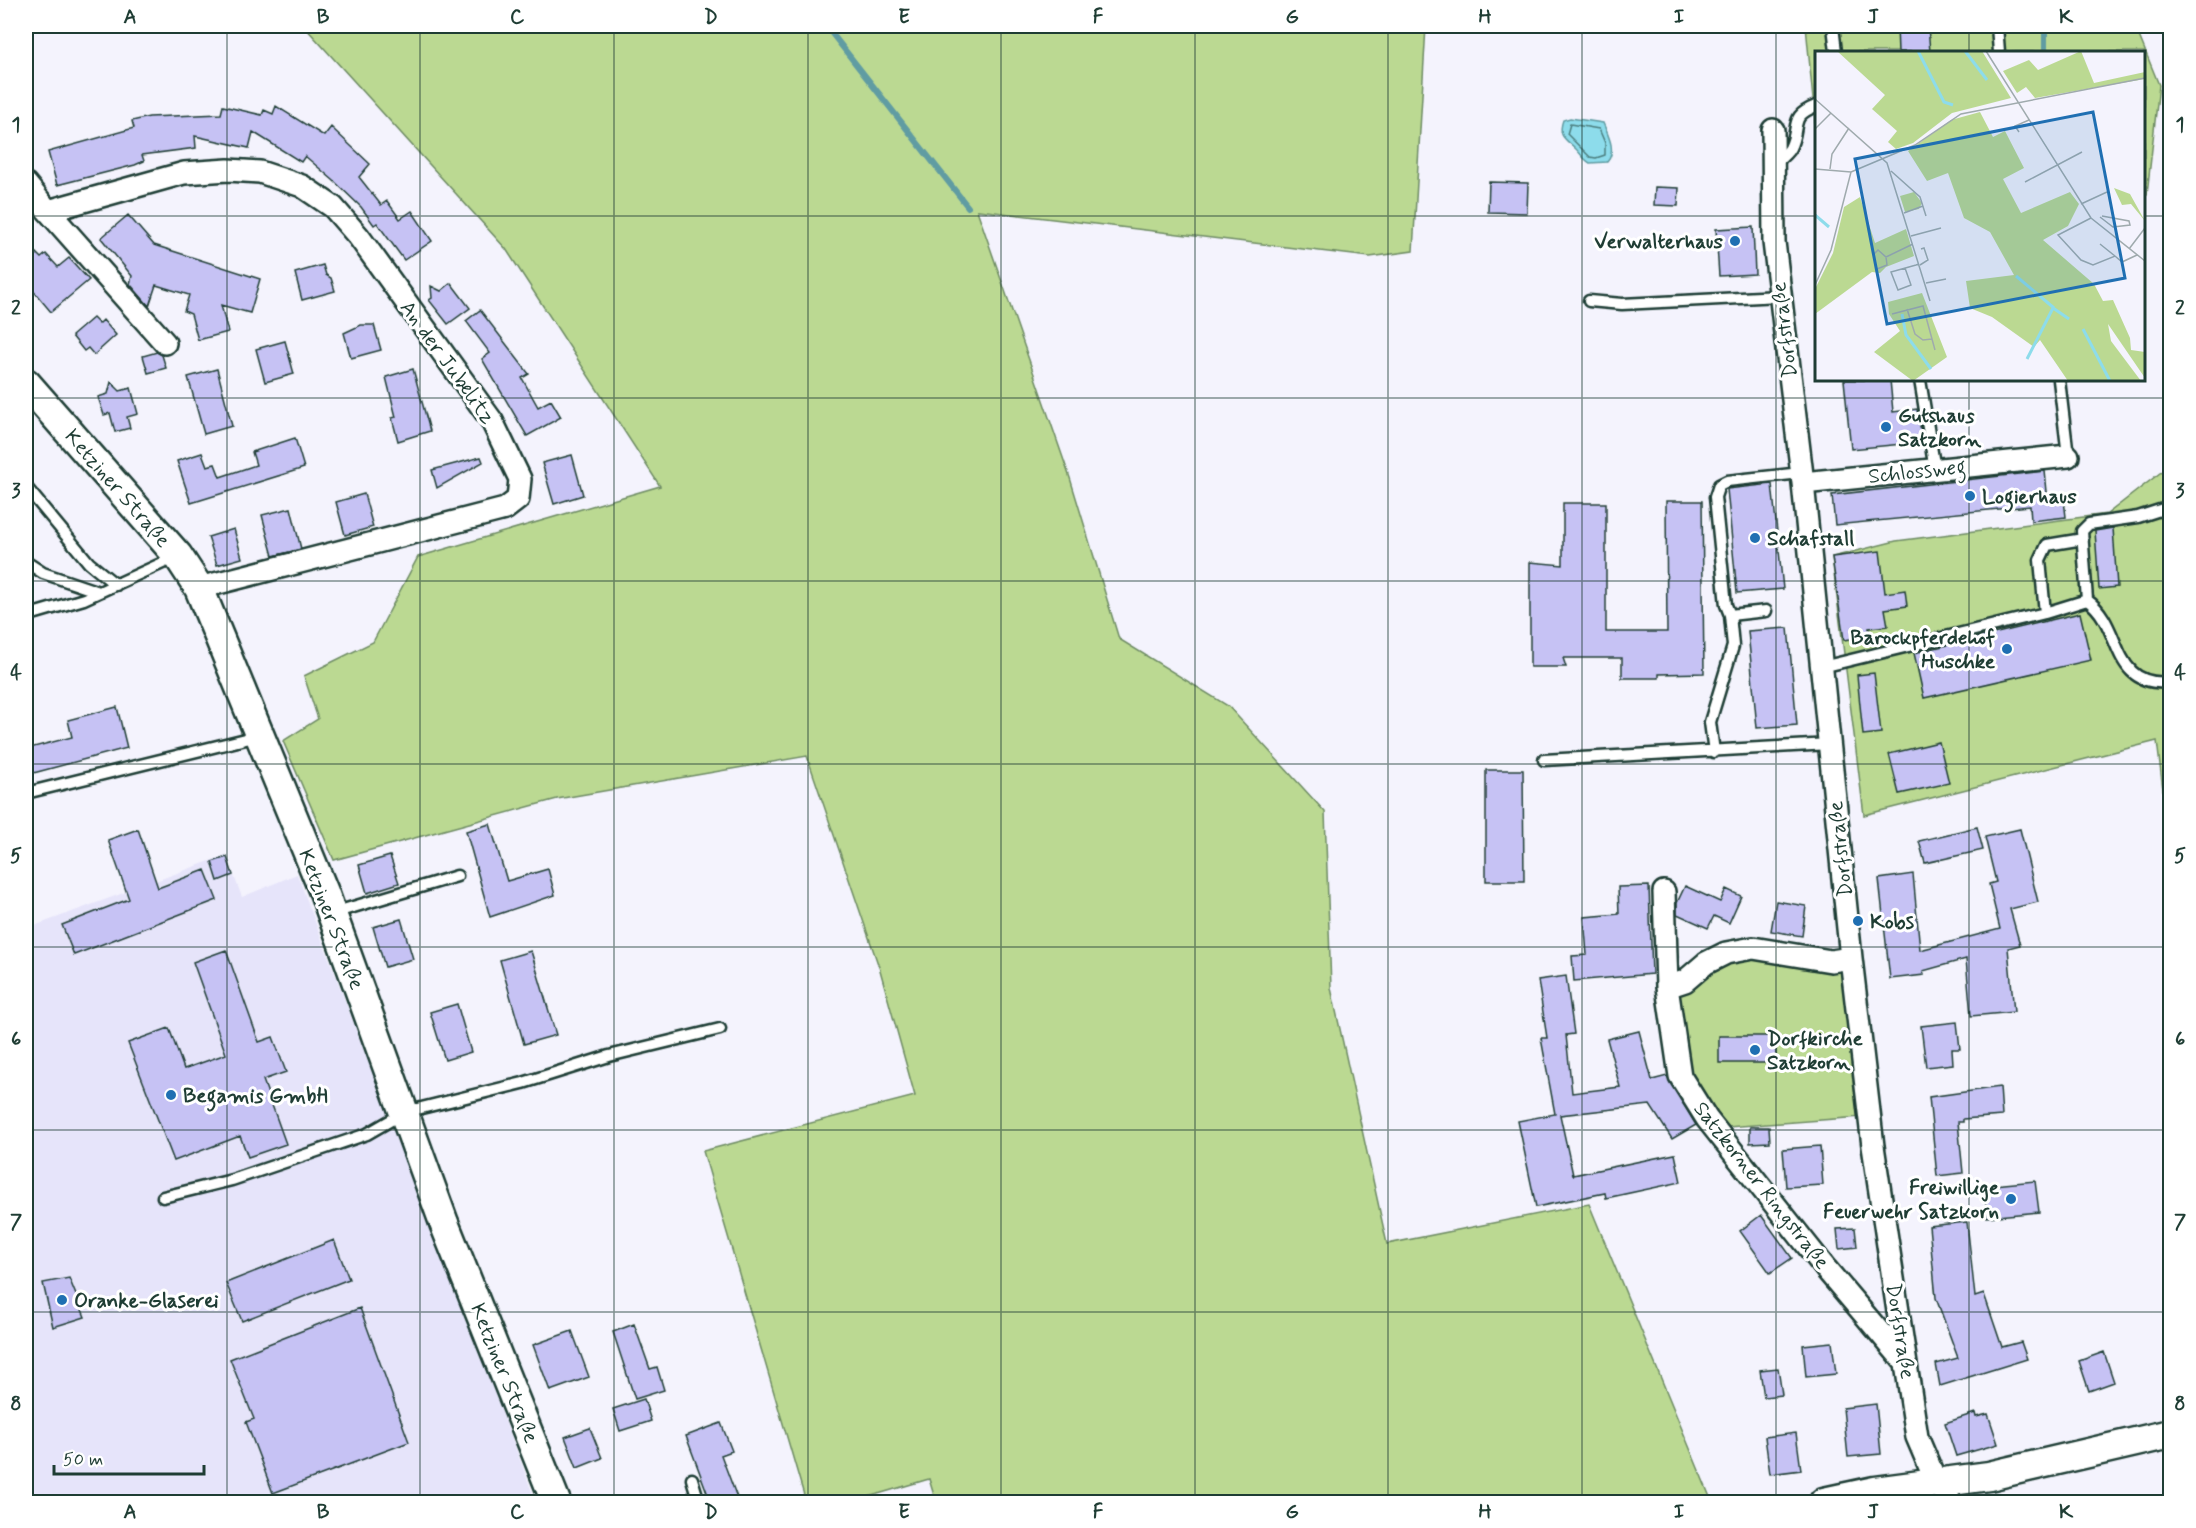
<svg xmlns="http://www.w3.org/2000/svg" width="2196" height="1528" font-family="Mynerve,sans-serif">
<rect width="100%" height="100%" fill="#f4f3fd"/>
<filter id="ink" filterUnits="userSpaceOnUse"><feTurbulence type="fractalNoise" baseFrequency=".0167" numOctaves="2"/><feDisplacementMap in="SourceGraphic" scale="12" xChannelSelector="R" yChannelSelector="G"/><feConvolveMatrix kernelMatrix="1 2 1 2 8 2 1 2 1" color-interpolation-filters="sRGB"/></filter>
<g filter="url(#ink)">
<!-- built -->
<path fill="#e6e4fa" d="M226,855l16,42 55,-23 239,628h-510v-573z"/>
<!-- green -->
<path fill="#bbd992" stroke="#6d8b63" stroke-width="1.5" d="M304,26h1122l-13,225 -43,6 -393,-47 93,268 49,161 109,67 97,106 6,176 56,256 202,-40 123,298h-776l-7,-23 -78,23h-45l-103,-351 212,-55 -35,-126 -73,-214 -250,43 -223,61 -51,-119 35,-22 -14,-43 69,-34 45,-85 242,-71 -154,-237z
M1806,26h329l24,59 -12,109h-3v-142h-328v79z
M2169,466l1,381 -13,-106 -293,74 -32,-258 64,-16 211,-27z
M1753,955l89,14 19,148 -134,10 -39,-54 -14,-76 33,-27z"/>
<!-- water -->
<path fill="#8ddceb" stroke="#619ca2" stroke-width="1.5" d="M1570,118l33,5c5,12 14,28 4,39l-17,1c-6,-3 -9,-9 -14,-14 -10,-10 -19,-12 -13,-29z"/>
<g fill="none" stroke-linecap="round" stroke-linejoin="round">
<!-- shore -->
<path stroke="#4b7d7d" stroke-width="1.5" d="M1570,124l29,5 6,14v12l-9,3 -6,-1 -23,-23z"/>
<!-- stream -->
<path stroke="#619ca2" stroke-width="6" d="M826,26l142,181
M2045,52v-26"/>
</g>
<!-- building -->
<path fill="#c6c2f4" stroke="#1f3d34" stroke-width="1.5" d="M1897,26h31l2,26h-32z
M223,106l39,9 2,-5 9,4 3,-8 48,30 7,-9 39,37 -11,13 22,28 6,-4 13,18 12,-8 20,30 -28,19 -27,-37 -3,2 -13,-18 -28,-27 -28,-24 -4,6 -48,-30 -4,16 -54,-12 1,12 -54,7 2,6 -9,4 -78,20 -9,-33 86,-24 -2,-7 17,-4 72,-3z
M1489,182l39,1 -1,30 -39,-1z
M1655,187l24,1 -1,18 -24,-1z
M128,215l26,30 106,34 -10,34 -29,-8 7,27 -30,8 -7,-26 -7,-3 5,-16 -33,-10 -7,21 -19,-22 2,-8 -31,-38z
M1753,227l2,47 -36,2 -3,-47z
M34,251l7,7 5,-4 12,13 11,-9 20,22 -38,32 -25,-30v-24z
M323,265l3,10 5,3 4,13 -33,9 -7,-27z
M451,283l19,25 -22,16 -19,-24 3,-2 -1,-12 10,5z
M480,310l49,64 -7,4 16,29 13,-7 10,17 -34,19 -45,-77 8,-6 -24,-32z
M93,318l6,6 4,-4 13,15 -22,20 -6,-7 -4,3 -12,-15z
M361,325h13l7,25 -30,8 -7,-25z
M285,341l9,33 -29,8 -9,-33z
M157,352l5,3 4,13 -18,5 -5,-17z
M217,369l15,57 -28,8 -16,-57z
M413,369l17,62 -32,10 -6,-23 4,-1 -10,-40z
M1844,380h46l3,32 24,-3 6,33 -72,7z
M111,382l9,9 11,-3 7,26 -11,3 3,11 -15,4 -5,-19 -6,2 -6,-18 10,-3z
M295,438l9,30 -113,35 -14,-42 25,-8 5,13 8,-2 5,13 36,-12 -4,-13z
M572,455l11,40 -29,9 -12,-41z
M481,457l2,5 -46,26 -5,-18z
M2045,471l3,31 16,-2 2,17 -35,4 -1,-15 -195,19 -3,-30z
M1772,484l11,105 -46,4 -10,-104z
M364,494l9,33 -28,8 -9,-33z
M1666,501h36l2,172 -45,1v4h-37v-20h-59l3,9h-36v-105l33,3v-62h43v129h61z
M291,508l10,41 -28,7 -11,-41z
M2113,528l4,59 -18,2 -4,-58z
M234,529l8,29 -25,7 -9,-28z
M1880,551l5,42 20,-3 2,16 -22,3 3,17 -19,2 1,8 -26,4 -12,-83z
M2080,613l11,47 -167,38 -10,-45z
M1788,628l9,97 -40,3 -9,-97z
M1874,673l7,60 -18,2 -6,-60z
M117,707l10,41 -101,27v-26l46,-12 -4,-17z
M1939,742l10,41 -50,11 -10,-40z
M1486,770h37l1,111h-38z
M490,824l17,57 41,-12 7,26 -65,22 -24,-86z
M1977,827l6,23 -58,13 -6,-22z
M138,829l20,59 47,-18 12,30 -143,55 -12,-30 67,-26 -21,-59z
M2020,829l18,73 -28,7 10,36 -12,3 6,64 -43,4 -5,-57 -43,12 1,4 -34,4 -11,-100 34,-5 7,76 80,-21 -11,-45 7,-2 -11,-45z
M390,856l9,27 -32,10 -8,-28z
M227,857l6,18 -15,6 -6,-19z
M1649,886l3,88 -78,7 -2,-25 15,-1 -3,-38 35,-3 -1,-27z
M1685,886l35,16 6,-13 15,7 -12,27 -15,-7 -6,12 -31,-14v-11z
M1776,901l30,5 -4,30 -31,-5z
M401,919l12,40 -28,8 -12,-40z
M226,950l33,92 14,-5 13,35 -23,8 23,64 -38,13 -8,-21 -66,25 -46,-118 41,-15 15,41 42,-15 -33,-92z
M531,951l25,84 -32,9 -24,-84z
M1566,976l8,58 -8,1 6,58 48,-6 -13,-48 32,-8 13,49 15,-4 29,49 -24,14 -22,-34 -90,10 13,60 102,-21 6,28 -75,16 -1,-5 -69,14 -18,-86 37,-7 -14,-76h6l-9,-58z
M457,1004l14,48 -26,8 -15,-48z
M1957,1022l3,27h-8l1,15 -27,3 -5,-41z
M1719,1036h57v27h-57z
M2000,1087l2,29 -39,3v3h-5l5,51 -26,3 -8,-79z
M1750,1127h19l1,15 -20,1z
M1820,1146l3,39 -37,2 -3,-38z
M2035,1181l4,31 -52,5 -3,-31z
M1761,1215l31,43 -22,15 -30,-42z
M1967,1222l8,75 9,-3 18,53 19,-5 6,17 -87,27 -4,-22 22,-6 -22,-60 -7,-72z
M1855,1228l2,19 -18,2 -2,-20z
M334,1240l15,39 -107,42 -16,-38z
M69,1278l16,39 -32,10 -10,-44z
M360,1308l49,134 -136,51 -27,-71 8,-3 -24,-60z
M634,1324l16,45 7,-2 7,23 -29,9 -22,-67z
M572,1331l17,46 -39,14 -17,-46z
M1832,1342l4,32 -30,3 -3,-32z
M2104,1352l10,30 -25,9 -10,-30z
M1778,1368l4,27 -18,2 -4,-27z
M644,1399l7,22 -31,10 -7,-22z
M1876,1404l5,50 -33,3 -5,-49z
M1975,1413l1,4 12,-3 10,30 -42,12 -11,-33z
M721,1423l11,28 -11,4 18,48h-28l-25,-67z
M590,1428l12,30 -25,10 -12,-31z
M1796,1433l5,37 -31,4 -5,-37z"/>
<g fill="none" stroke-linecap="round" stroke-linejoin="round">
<!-- lane casing -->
<g stroke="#1f3d34" stroke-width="15">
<path id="lane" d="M1833,26l3,26
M1997,26l2,26
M1773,165c6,-5 14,-11 17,-17 11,-23 -2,-31 26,-42
M1589,301l33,3 158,-8
M1920,380l15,90
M2059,380l9,76
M26,487l63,76 27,22
M26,562l17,11 56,19
M2087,600l-5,-69 7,-7 49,-7 25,-8 7,1
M1766,611l-36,4 -4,-10 -11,-108 4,-12 8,-4 74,-8
M2045,613l-5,-53 7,-15 36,-6
M26,616l58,-17 94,-43
M1822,667l223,-54 42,-13c37,26 22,88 83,82
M1714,752l-4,-30 23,-76 -3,-31
M1544,760l286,-16
M26,793l232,-57
M333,913l124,-37
M163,1197l69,-17 135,-46 38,-22 118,-29 86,-27 111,-27
M692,1479l7,23"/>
</g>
<!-- street casing -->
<g stroke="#1f3d34" stroke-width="26">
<path id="street" d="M1773,130l1,112 29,241 48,475 22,188 44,291 20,47 14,18
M26,184l22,27 136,-38 44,-3 32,2 42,14 31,21 26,30 133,184 28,58 -2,20 -13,10 -306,79
M48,211l117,132
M1803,483l265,-27
M1664,892l3,95 13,89 27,43 119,150 78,92
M1667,987l18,-6 21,-18 20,-10 27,-5 78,13 20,-3"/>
</g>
<!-- secondary casing -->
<g stroke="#1f3d34" stroke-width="33">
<path id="secondary" d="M26,383l152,173 21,32 125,304 120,331 112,279
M1824,1502l51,-11 114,-15 181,-42"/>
</g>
<!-- lane -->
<use href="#lane" stroke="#fff" stroke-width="10"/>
<!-- street -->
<use href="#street" stroke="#fff" stroke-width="21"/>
<!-- secondary -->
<use href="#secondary" stroke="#fff" stroke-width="28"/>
</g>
</g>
<!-- grid -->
<path fill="none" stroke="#1f3d34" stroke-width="1.5" stroke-opacity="0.55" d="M227,26v1476M420,26v1476M614,26v1476M808,26v1476M1001,26v1476M1195,26v1476M1388,26v1476M1582,26v1476M1776,26v1476M1969,26v26M26,216h1790M2144,216h26M1969,380v1122M26,398h2144M26,581h2144M26,764h2144M26,947h2144M26,1130h2144M26,1312h2144"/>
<!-- markers -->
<g fill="#1f6fb2" stroke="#fff" stroke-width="2">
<circle cx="1735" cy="241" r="6"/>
<circle cx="1886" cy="427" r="6"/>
<circle cx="1970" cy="496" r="6"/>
<circle cx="1755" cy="538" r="6"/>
<circle cx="2007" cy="649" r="6"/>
<circle cx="1858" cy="921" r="6"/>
<circle cx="1755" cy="1050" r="6"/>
<circle cx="171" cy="1095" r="6"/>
<circle cx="2011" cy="1199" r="6"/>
<circle cx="62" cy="1300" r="6"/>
</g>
<g text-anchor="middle" stroke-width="6" stroke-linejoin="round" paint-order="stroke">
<!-- poi labels -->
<g font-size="21" font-weight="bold" fill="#1f3d34" stroke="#fff" text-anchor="start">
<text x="1723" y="248" text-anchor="end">Verwalterhaus</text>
<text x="1898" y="422">Gutshaus<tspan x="1898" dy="24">Satzkorn</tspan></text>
<text x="1982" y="503">Logierhaus</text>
<text x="1767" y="545">Schafstall</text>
<text x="1995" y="644" text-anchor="end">Barockpferdehof<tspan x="1995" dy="24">Huschke</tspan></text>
<text x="1870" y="928">Kobs</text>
<text x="1767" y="1045">Dorfkirche<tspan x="1767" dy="24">Satzkorn</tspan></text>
<text x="183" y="1102">Begamis GmbH</text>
<text x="1999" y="1194" text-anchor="end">Freiwillige<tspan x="1999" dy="24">Feuerwehr Satzkorn</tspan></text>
<text x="74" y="1307">Oranke-Glaserei</text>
</g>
<!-- street labels -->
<g font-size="21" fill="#1f3d34" stroke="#fff">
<text transform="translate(1784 330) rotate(-97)" y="7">Dorfstraße</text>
<text transform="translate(448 362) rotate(54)" y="7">An der Jubelitz</text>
<text transform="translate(1917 471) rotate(-6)" y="7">Schlossweg</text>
<text transform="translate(118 488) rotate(49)" y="7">Ketziner Straße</text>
<text transform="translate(1840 849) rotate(-96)" y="7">Dorfstraße</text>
<text transform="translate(332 919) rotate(69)" y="7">Ketziner Straße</text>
<text transform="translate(1762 1185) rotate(52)" y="7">Satzkorner Ringstraße</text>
<text transform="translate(1901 1331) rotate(81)" y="7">Dorfstraße</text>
<text transform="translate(505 1373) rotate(68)" y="7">Ketziner Straße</text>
</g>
</g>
<!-- overview -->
<g transform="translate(1815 51)">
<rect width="330" height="330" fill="#f4f3fd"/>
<path d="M22,0h145l29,47 -59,15 -39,30 -17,6 -8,-7 9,-11 -25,-22 13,-14zM266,0l13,32 51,-11v7l-110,19 -9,-11 -9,6 -14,-22 26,-11 9,10zM165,61l13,25 12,-6 19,37 -21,11 18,34 49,-21 9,12 -11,22 -25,14 51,44 9,17 10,-1 17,38 1,12 14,2v26l-37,-54 3,17 30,40h-73l-28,-41 -6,7 -42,-30 -22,-9 -4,-27 48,-6 -24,-43 -26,-14 -16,-45 -21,8 -19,-30 43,-31zM299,137l16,6 15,27 -14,-17 -9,1zM99,141l8,11 -3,6 -14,3 -5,-16zM45,146l15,46 31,-14 8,27 -28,11 -6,6 -8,-1 -57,42v-25l18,-36 11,-46zM107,242l25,64 -34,24 -39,-29 26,-21 -11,-17 -1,-12z" fill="#bbd992"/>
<path fill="none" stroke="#8ddceb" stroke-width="3" d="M103,0l26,51 9,3M150,0l22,29M0,164l14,12M201,225l38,32M87,263l4,21 25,34M268,278l27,52M212,308l26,-51 16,11"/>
<path fill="none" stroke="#9faaad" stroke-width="1.5" d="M171,0l105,167 54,43M0,48l72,64 43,138M0,78l16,-16M204,81l-4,-6 14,-6M0,118l36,3M15,118l2,-15 17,-26M76,120l29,26 6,19M36,121l64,-27 46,-31 184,-36M210,131l57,-30M266,153l26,-12M89,162l19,-7M285,166l13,10 17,-2 -1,-4 -27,-5M276,167l-33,17 23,25 12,5 22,-9 7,6 15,-7M96,185l30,-8M285,193l15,12M314,198l16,-21M58,204l5,-5 8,7 27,-13M60,213l2,5 10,-4 -1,-8M105,214l8,-5 -4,-12 -3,1M90,217l6,17 -13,5 -7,-18 25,-7 3,-1M111,232l20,-4M0,234l16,-35 20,-78M92,258l8,25 8,6 9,-1M77,263l31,-8 12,44"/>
<path fill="#1f6fb2" fill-opacity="0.15" stroke="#1f6fb2" stroke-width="3" d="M278,61l32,166 -238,46 -32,-165z"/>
<rect width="330" height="330" fill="none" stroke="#1f3d34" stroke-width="3"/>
</g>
<!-- margin -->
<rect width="2196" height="1528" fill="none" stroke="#fff" stroke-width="66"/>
<!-- scale -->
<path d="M54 1465v9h150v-9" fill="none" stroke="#1f3d34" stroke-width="3"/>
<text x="63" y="1465" font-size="18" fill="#1f3d34" stroke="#ffffff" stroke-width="4.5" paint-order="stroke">50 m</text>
<rect x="33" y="33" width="2130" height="1462" fill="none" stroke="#1f3d34" stroke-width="2"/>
<g font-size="20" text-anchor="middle" font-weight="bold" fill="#1f3d34">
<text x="130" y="23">A</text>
<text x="323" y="23">B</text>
<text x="517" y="23">C</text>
<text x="711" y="23">D</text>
<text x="904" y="23">E</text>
<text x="1098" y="23">F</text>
<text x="1292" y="23">G</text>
<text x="1485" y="23">H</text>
<text x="1679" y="23">I</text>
<text x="1873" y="23">J</text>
<text x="2066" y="23">K</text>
<text x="16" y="131">1</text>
<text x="2180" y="131">1</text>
<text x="16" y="314">2</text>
<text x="2180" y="314">2</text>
<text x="16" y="497">3</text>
<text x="2180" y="497">3</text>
<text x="16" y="679">4</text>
<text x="2180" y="679">4</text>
<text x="16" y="862">5</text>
<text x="2180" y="862">5</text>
<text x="16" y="1045">6</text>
<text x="2180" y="1045">6</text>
<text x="16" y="1228">7</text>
<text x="2180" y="1228">7</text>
<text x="16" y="1410">8</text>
<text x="2180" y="1410">8</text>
<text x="130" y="1518">A</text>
<text x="323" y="1518">B</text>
<text x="517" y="1518">C</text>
<text x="711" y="1518">D</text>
<text x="904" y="1518">E</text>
<text x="1098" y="1518">F</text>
<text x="1292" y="1518">G</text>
<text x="1485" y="1518">H</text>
<text x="1679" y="1518">I</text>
<text x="1873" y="1518">J</text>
<text x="2066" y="1518">K</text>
</g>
</svg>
